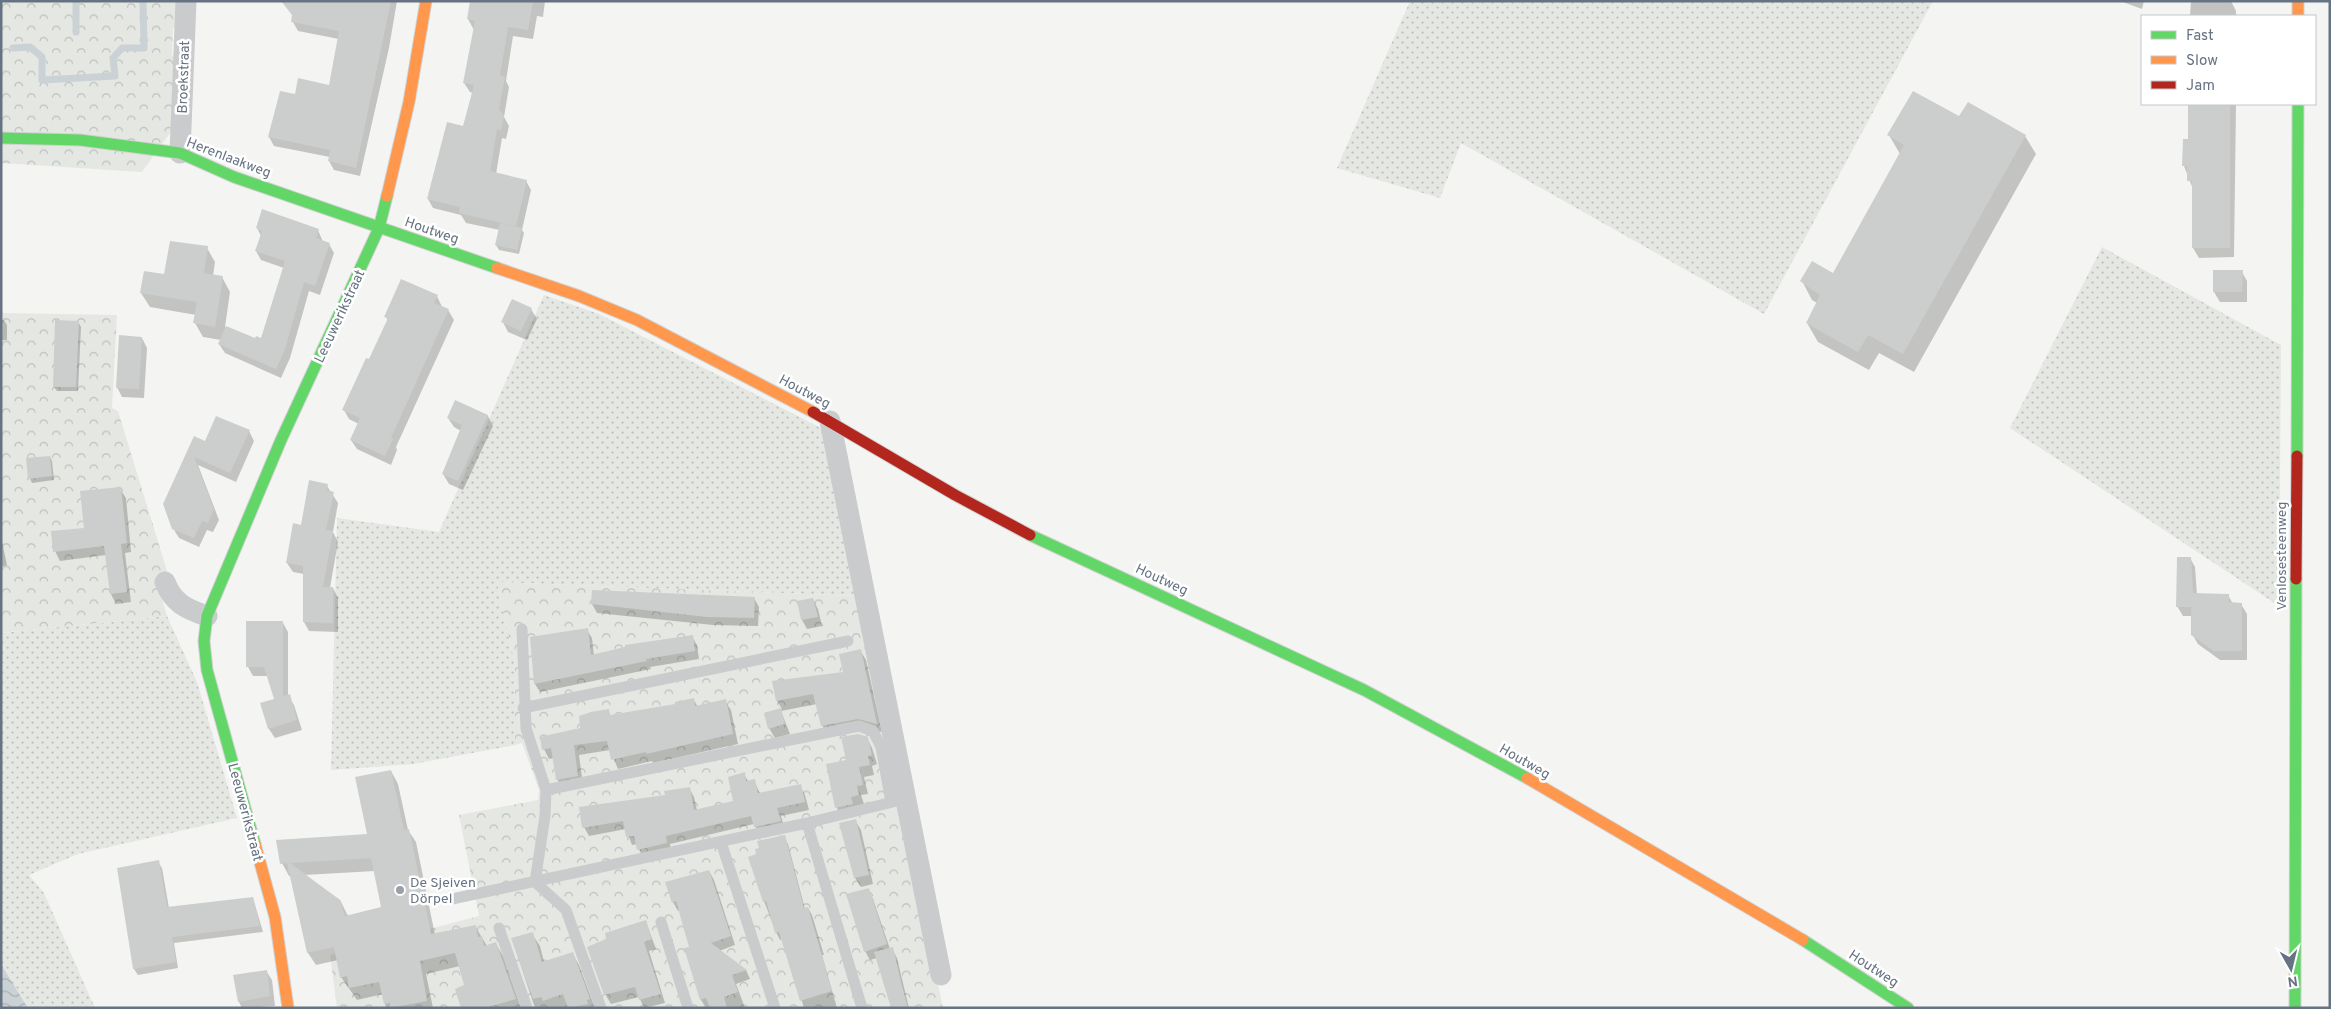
<svg xmlns="http://www.w3.org/2000/svg" width="2331" height="1009" font-family="Overpass,sans-serif">
<defs>
<pattern id="grass-dots" width="8" height="8" patternUnits="userSpaceOnUse" patternTransform="scale(1.25)"><rect width="8" height="8" fill="#e4e7e2"/><path d="M2 2h.1M6 6h.1" fill="none" stroke="#bdc0bd" stroke-width="1.8" stroke-linecap="round"/></pattern>
<pattern id="forest-crowns" width="20" height="18" patternUnits="userSpaceOnUse" patternTransform="scale(1.25)"><rect width="20" height="18" fill="#e4e7e2"/><path d="M2 6a3 3 0 1 1 6 0M12 15a3 3 0 1 1 6 0" fill="none" stroke="#bdc0bd"/></pattern>
<pattern id="water-waves" width="16" height="10" patternUnits="userSpaceOnUse" patternTransform="scale(1.25)"><rect width="16" height="10" fill="#cbd2d5"/><path d="M0 5q4-4 8 0t8 0" fill="none" stroke="#a9afb2"/></pattern>
</defs>
<rect width="100%" height="100%" fill="#f4f5f3"/>
<!-- grass -->
<path fill="url(#grass-dots)" d="M1410,1h523l-169,313 -303,-171 -21,55 -103,-30z
M2102,247l179,98 -2,261 -269,-178z
M544,295l55,19 226,116 32,166 -360,-14 18,82v81l-102,19 -82,6 6,-252 102,14z
M167,616l30,66 40,136 -159,36 -49,21 15,18 51,115h-67l-27,-44v-331z"/>
<!-- forest -->
<path fill="url(#forest-crowns)" d="M1,1h180l-1,26 -7,1 -1,28 8,1 -5,69 -33,46 -141,-9z
M1,313l116,2 -5,93 6,3 53,173 -12,5 8,27 -166,17z
M497,582l360,14 86,412h-606l-7,-53 149,-39 -20,-101 79,-15 1,-10 -17,-47 -7,2v-81z"/>
<!-- water -->
<path fill="url(#water-waves)" d="M1,964l27,44h-27z"/>
<!-- shadow -->
<path fill="#0003" fill-rule="evenodd" d="M288,1h109l-8,47 -29,128 -26,-6 -5,-9 1,-4 -56,-11 -5,-9 27,-41 34,-10 9,-47 -41,-8 -5,-9v-5z
M494,1h51l-2,16 -6,-1 -4,23 -20,-3 -7,45 3,6 -5,30 5,9 -3,13 -4,-1 -6,36 30,7 5,9 -9,40 2,3 -5,21 -20,-4 -3,-5 4,-15 -34,-7 -5,-8 -28,-7 -5,-9 36,-71 9,-35 -3,-1 -6,-9 10,-53 -6,-11z
M2120,1h24l-2,8z
M2191,1h40l5,10v5h-46z
M2189,104h47l-2,153 -35,1 -6,-10v-59l-9,-23 6,-26z
M1960,118l65,18 11,18 -122,218 -35,-19 -10,17 -51,-28 -11,-19 10,-20 -5,-3 -10,-19 31,-6 67,-121 -11,-19z
M257,228l61,2 5,12 6,2 5,9 -14,42 -11,-4 -19,67 -9,20 -56,-25 -6,-9 2,-4 -18,-3 -8,-14 1,-8 -46,-8 -9,-14 66,-45 8,14 -2,14 9,1 8,15 -5,35 31,13h6l22,-72 -23,-8 -5,-9 5,-15z
M2214,272h28l5,9v21h-27l-6,-10z
M437,296l5,11 6,3 6,10 -58,127 1,3 -6,15 -34,-16 -6,-9 8,-16 -10,-5 -5,-9 44,-89 -2,-4z
M531,309l6,10 -10,21 -19,-8 -5,-10z
M1,320h3l3,5v15h-6z
M79,323l2,4 -3,64h-21l-3,-4z
M142,338l5,10 -3,50 -22,-1 -5,-10z
M456,401l32,15 5,10 -30,64 -14,-6 -6,-10 18,-43 -7,-4 -6,-9z
M249,431l5,10 -18,41 -38,-17 21,55 -6,12 -6,-2 -8,17 -20,-9 -6,-10 21,-90 11,5z
M50,457l2,4 2,19 -22,3 -2,-4z
M327,486l11,17 -5,29 5,10 -8,46h3l5,10v34l-29,-1 -5,-9v-48l-11,-2 -6,-9 15,-37z
M120,489l6,9 5,54 -6,1 6,49 -15,2 -5,-10 -5,-39 -46,6 -5,-10 30,-22z
M1,537l6,28 -6,2z
M2190,558l5,9 2,28h31l5,9h8l6,10v46h-27l-22,-16 -6,-10v-18h-9l-6,-10z
M754,598l5,9 -1,19 -45,-1 -116,-12 -5,-9z
M813,599l5,10 4,17 -15,3 -5,-9z
M283,623l5,9v64l6,9 8,25 -27,8 -6,-9 -7,-25 13,-4 -7,-24h-15l-5,-9z
M587,630l5,8 2,18 98,-19 5,8 2,14 -49,8 1,2 -111,23 -5,-8 -4,-46z
M860,650l6,10 16,72 -18,-4 -36,7 -6,-10 -5,-21 -36,7 9,23 -15,4 -6,-10 -4,-15 17,-4 -5,-8 -3,-19 70,-9z
M693,699l5,8 27,-6 6,9 7,34 -85,19 -1,-2 -34,8 -8,-19 -31,5 4,30 -20,4 -6,-10 -3,-21 -5,1 -5,-10 38,-21 26,-17 3,5 66,-11z
M867,738l5,10 5,16 -5,2 2,9 -10,2 4,17 -7,1 3,9 -22,13 -5,-9 -10,-43 20,-4z
M391,771l7,13 10,46 8,12 19,93 40,-9 12,20 9,-2 7,12 18,52h-59l3,-22 -5,-20 -34,8 7,34h-47l-3,-14 -26,6 -16,-23 -3,-17 -22,5 -8,-12 -17,-77h-2l-7,-13 86,-28zM375,871l7,37 -34,8 -8,-16 -36,-25z
M744,774l4,7 6,-1 6,14 40,-8 5,9 4,15 -28,6 4,14 -25,5 -6,-11 -84,20 1,8 -28,6 -6,-14 -5,1 -6,-16 -37,7 -5,-9 105,-39 5,9 3,13 38,-8z
M855,820l6,10 12,54 -12,3 -6,-9 -14,-54z
M784,837l4,7 17,65 3,-1 4,7 12,40h-2l15,53h-33l-22,-69 -2,1 -4,-8 -12,-31 -6,-46z
M158,862l4,6 7,40 84,-10 10,34 -89,11 4,25 -40,7 -4,-6 -16,-100z
M709,871l5,9 21,65 -16,6 27,19 4,9 -14,5 9,24h-39l-5,-8 -10,-52 -11,-38 -2,1 -5,-9z
M868,889l5,10 17,50h2l5,9 12,50h-17l-15,-50 -7,2 -5,-9z
M646,922l10,27 -7,2 16,52 -21,5 -5,-11 -28,7 -6,-10z
M532,934l8,12 4,16 28,-9 7,12 16,43h-60l-23,-69z
M266,971l6,9 3,26 -33,2 -3,-6 -5,-26z"/>
<g fill="none" stroke-linecap="round" stroke-linejoin="round">
<!-- stream -->
<path stroke="#cbd2d5" stroke-width="7" d="M76,1v31
M13,48l17,-1 12,10v23l73,-4 -2,-18 9,-10h22l-1,-47"/>
</g>
<!-- building -->
<path fill="#cccece" fill-rule="evenodd" d="M281,1h110l-35,167 -28,-7 2,-11 -62,-13 12,-46 15,3 3,-16 31,7 10,-54 -48,-9 1,-7z
M470,1h63l-5,29 -20,-3 -8,48 5,2 -6,32 5,7 -3,14 -4,-1 -7,42 37,9 -11,46 -57,-13 1,-6 -33,-8 20,-77 16,4 11,-41 -11,-2 12,-62 -8,-2z
M1913,91l46,25 9,-14 58,33 -123,219 -35,-19 -10,17 -52,-29 14,-28 -20,-14 12,-20 21,12 71,-128 -17,-10z
M2188,104h42v144h-38v-67h-5v-15h-5l1,-27h5z
M262,209l57,20 -3,9 14,5 -15,43 -11,-4 -19,67 -9,20 -58,-25 8,-18 29,12 1,-2 5,2 24,-77 -30,-10 7,-20 -6,-3z
M500,223l22,5 -5,22 -22,-5z
M170,241l38,5 -4,27 19,3 -8,51 -22,-4 4,-21 -57,-9 4,-22 20,3z
M2213,270h30l-1,22h-29z
M401,279l37,16 -4,8 15,6 -58,129 2,1 -8,17 -35,-16 10,-22 -18,-8 24,-52 3,1 19,-41 -4,-1z
M512,299l20,9 -11,23 -20,-9z
M55,320l24,1 -3,66h-23z
M119,335l23,2 -3,52 -23,-1z
M455,400l33,15 -30,66 -16,-7 20,-49 -15,-7z
M216,416l34,14 -20,43 -36,-16 20,52 -6,14 -6,-2 -8,17 -22,-9 -9,-25 31,-68 11,5z
M50,456l2,20 -24,3 -2,-21z
M309,480l19,4 -1,6 7,2 -8,38 7,1 -10,56h10v36l-30,-1v-56l-17,-3 7,-40 8,2z
M121,487l6,56 -6,1 6,48 -17,2 -6,-48 -51,6 -2,-21 33,-3 -4,-37z
M2177,557h14l2,36 36,1v8l13,1v48h-28l-23,-16v-28h-15z
M592,590l163,7 -1,21 -47,-1 -116,-13z
M813,598l5,19 -17,3 -4,-19z
M246,621h37v75l7,-2 7,26 -29,9 -8,-26 14,-4 -10,-32h-18z
M588,628l3,27 34,-8v-2l68,-10 2,16 -49,8 1,2 -113,23 -4,-47z
M861,649l16,75 -19,-5 -37,7 -8,-32 -37,7 -4,-20 71,-9 -4,-18z
M694,698l1,8 31,-7 7,35 -87,20v-2l-35,8 -4,-19 -33,4 4,31 -22,4 -5,-32 -9,2 -2,-13 40,-9 -1,-12 12,-4 18,-3 1,6 65,-11v-2z
M781,708l4,16 -17,5 -4,-16z
M858,734l10,3 4,18 -4,1 2,9 -11,2 4,18 -6,1 2,9 -8,2 2,7 -18,4 -9,-44 20,-4 -5,-23z
M391,770l13,60 5,-1 22,105 45,-9 2,12 4,-1 2,10 12,-4 20,57 -31,9h-24l-6,-19 9,-4 -9,-32 -35,8 7,40 -37,7v-5l-6,1 -5,-22 -30,6 -2,-12 -7,2 -6,-31 -27,6 -20,-90 -7,1 -4,-24 91,-6 -12,-57zM371,858l10,49 -36,9 -5,-16 -50,-37z
M745,772l1,9 9,-2 3,14 43,-9 4,18 -28,6 4,13 -27,6 -3,-11 -85,20 1,7 -30,7 -3,-14 -8,1 -3,-16 -41,7 -3,-21 86,-12 -1,-4 26,-4 4,23 39,-9 -5,-24z
M856,819l13,56 -15,3 -15,-55z
M785,835l19,73 4,-1 24,84 -32,10 -21,-69 -4,1 -9,-32 -3,1 -15,-45 8,-3 -1,-5 4,-1 -2,-7z
M159,860l8,47 86,-10 7,29 -88,11 4,25 -43,7 -16,-101z
M709,870l22,66 -20,7 36,27 -15,5 6,17 -14,5 3,11h-17l-4,-10 -6,2 -16,-52 5,-1 -13,-46 -4,2 -7,-21z
M869,888l18,56 -23,8 -18,-58z
M646,920l6,19 -8,3 17,52 -22,6 -4,-13 -31,8 -17,-48 19,-8 -1,-6z
M533,932l9,30 31,-10 17,47 -3,1 1,4 -20,4 -5,-14 -20,7 -2,-4 -8,2 -22,-61z
M893,947l9,39 6,22h-17l-17,-56z
M267,970l3,26 -32,6 -5,-27z"/>
<g fill="none" stroke-linecap="round" stroke-linejoin="round">
<!-- fast casing -->
<g stroke="#d0d1d1" stroke-width="13">
<path id="fast" d="M1,138l79,2 100,13 54,24 263,91
M2297,456l1,-352
M1030,535l334,155 163,88
M255,844l-48,-174 -3,-29 3,-25 74,-176 98,-212 8,-32
M1803,940l105,68
M2295,1008l1,-429"/>
</g>
<!-- slow casing -->
<g stroke="#d0d1d1" stroke-width="13">
<path id="slow" d="M2298,1v15
M387,196l22,-94 17,-101
M497,268l82,28 58,24 176,92
M1527,778l276,162
M255,844l20,73 13,91"/>
</g>
<!-- jam casing -->
<g stroke="#d0d1d1" stroke-width="13">
<path id="jam" d="M813,412l142,83 75,40
M2296,579l1,-123"/>
</g>
<!-- lane -->
<path stroke="#cacbcd" stroke-width="11" d="M522,629l4,99 20,62 -1,26 -10,66 31,28 35,98
M523,708l325,-67
M546,790l313,-64 14,5 8,16 10,55
M721,842l54,166
M452,899l355,-76
M661,922l27,86
M499,928l28,80
M862,1008l-55,-185 90,-22"/>
<!-- street -->
<path stroke="#cacbcd" stroke-width="21" d="M180,153l6,-152
M830,421l111,554
M165,582c8,21 21,27 42,34"/>
<!-- fast -->
<use href="#fast" stroke="#63d668" stroke-width="11"/>
<!-- slow -->
<use href="#slow" stroke="#ff974d" stroke-width="11"/>
<!-- jam -->
<use href="#jam" stroke="#b3261e" stroke-width="11"/>
</g>
<!-- markers -->
<circle fill="#98a0aa" stroke="#fff" stroke-width="2" cx="400" cy="890" r="5"/>
<g text-anchor="middle" stroke-width="5" stroke-linejoin="round" paint-order="stroke">
<!-- street labels -->
<g font-size="14" fill="#667382" stroke="#fff">
<text transform="translate(183 77) rotate(-88)" y="5">Broekstraat</text>
<text transform="translate(229 157) rotate(21)" y="5">Herenlaakweg</text>
<text transform="translate(432 230) rotate(19)" y="5">Houtweg</text>
<text transform="translate(339 316) rotate(-65)" y="5">Leeuwerikstraat</text>
<text transform="translate(805 391) rotate(28)" y="5">Houtweg</text>
<text transform="translate(2281 556) rotate(-90)" y="5">Venlosesteenweg</text>
<text transform="translate(1162 579) rotate(25)" y="5">Houtweg</text>
<text transform="translate(1525 761) rotate(30)" y="5">Houtweg</text>
<text transform="translate(246 812) rotate(75)" y="5">Leeuwerikstraat</text>
<text transform="translate(1874 968) rotate(33)" y="5">Houtweg</text>
</g>
<!-- poi labels -->
<g font-size="14" fill="#667382" stroke="#fff" text-anchor="start">
<text x="410" y="887">De Sjeiven<tspan x="410" dy="16">Dörpel</tspan></text>
</g>
</g>
<!-- border -->
<rect width="2331" height="1009" fill="none" stroke="#667382" stroke-width="5"/>
<!-- legend -->
<rect x="2141" y="15" width="175" height="90" fill="#ffffff" stroke="#c2c7cd"/>
<rect x="2151" y="31" width="25" height="8" fill="#63d668" stroke="#c2c7cd"/>
<text x="2186" y="40" font-size="15" fill="#667382">Fast</text>
<rect x="2151" y="56" width="25" height="8" fill="#ff974d" stroke="#c2c7cd"/>
<text x="2186" y="65" font-size="15" fill="#667382">Slow</text>
<rect x="2151" y="81" width="25" height="8" fill="#b3261e" stroke="#c2c7cd"/>
<text x="2186" y="90" font-size="15" fill="#667382">Jam</text>
<!-- north arrow -->
<g transform="translate(2291 969) rotate(172)" stroke="#ffffff" stroke-width="4" paint-order="stroke">
<path d="M0-4L9 19L0 12L-9 19Z" fill="#667382"/>
<text y="-8" font-size="14" font-weight="bold" text-anchor="middle" fill="#667382">N</text>
</g>
</svg>
